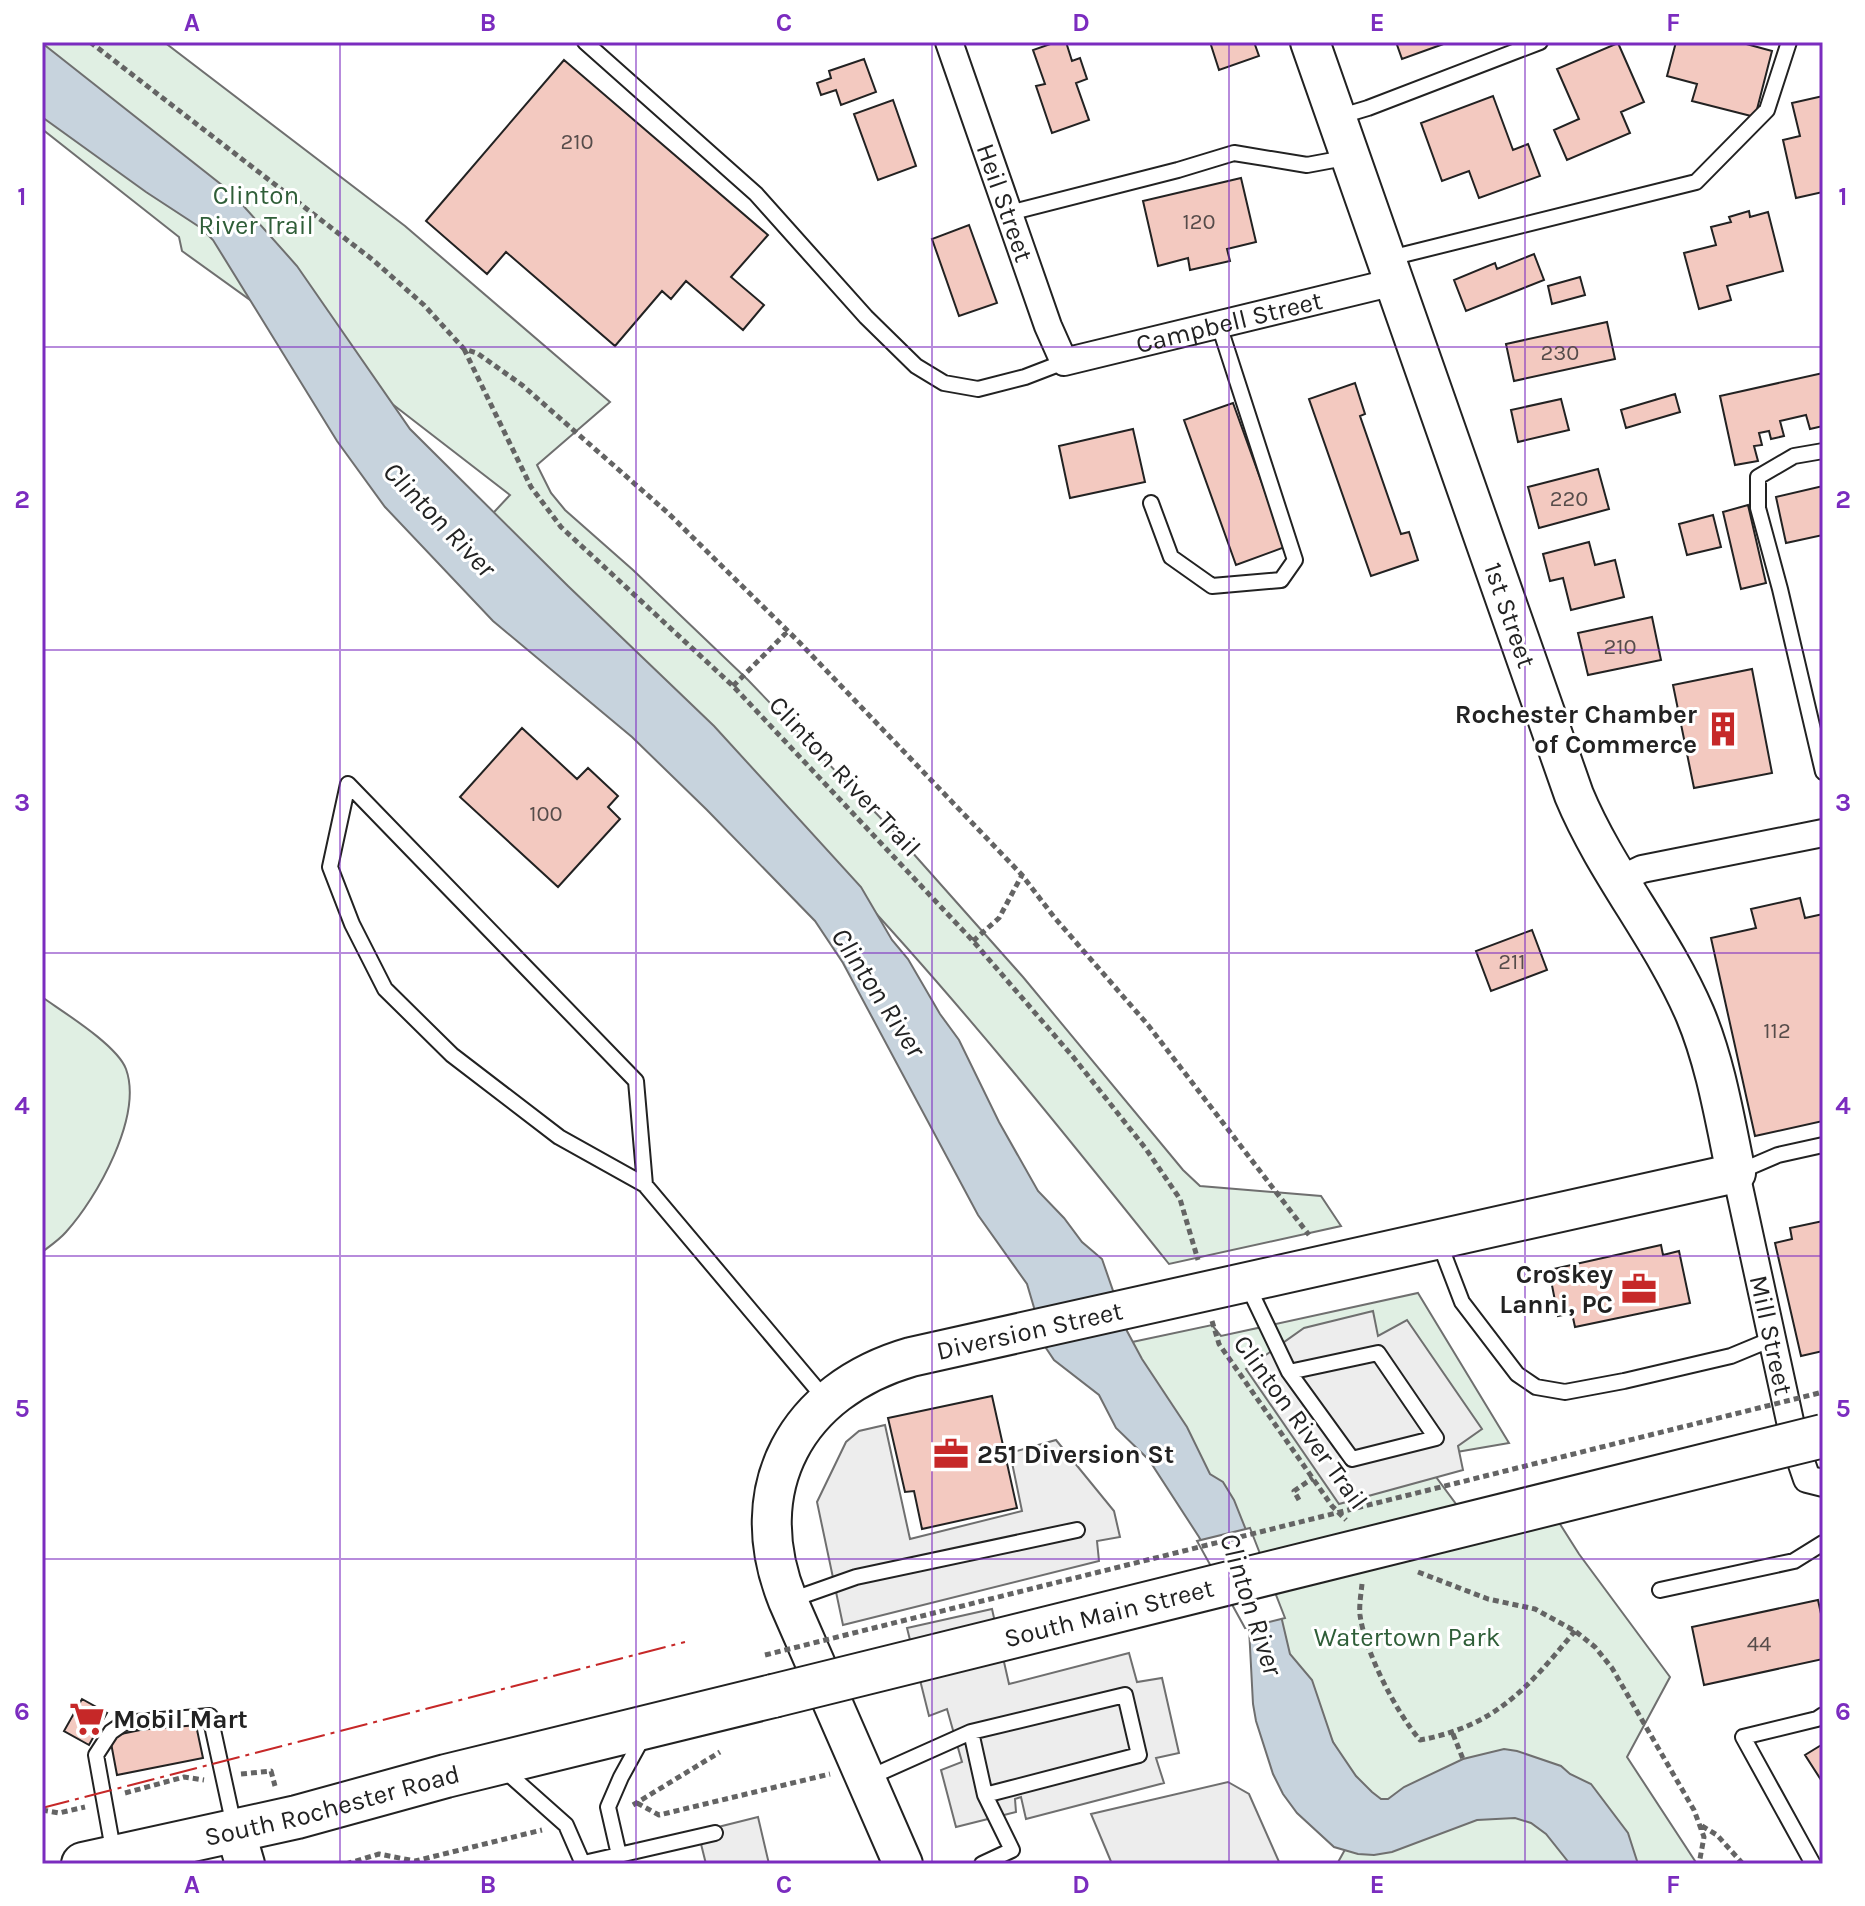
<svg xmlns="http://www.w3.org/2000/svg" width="1865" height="1906" font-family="Karla,sans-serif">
<rect width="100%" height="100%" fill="#fff"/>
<!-- green -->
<path fill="#e0efe3" stroke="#6f6f6f" stroke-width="2" d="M42,42h122l241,184 205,176 -73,63 14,28 14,17 68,60 115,110 147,153 128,144 160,193 17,16 121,10 20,30 -172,38c-104,-130 -208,-260 -322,-382l-365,-357 28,-30 -154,-119 -174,-125 -3,-14 -137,-108z
M42,997c21,15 75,48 84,72 17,47 -29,129 -60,163 -7,8 -16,14 -24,20z
M1418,1293l91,150 -87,15 54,73 77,-18 26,41 91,123 -43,80 70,107h-360l15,-27 -4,-67 -146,-269 -112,-150 122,-26 9,11z"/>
<!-- parking -->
<path fill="#ededed" stroke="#6f6f6f" stroke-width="2" d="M1373,1311l5,25 29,-16 75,109 -24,17 5,24 -124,34 -93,-135 58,-41z
M885,1425l25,114 112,-28 -12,-58 46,-13 58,71 6,26 -23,4 2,20 -256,64 -26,-123 29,-60 13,-11z
M992,1609l17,75 120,-31 8,29 25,-4 17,75 -23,5 8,25 -138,36 -5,-22 -6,2 1,13 -60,15 -15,-57 21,-8 -15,-53 -18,7 -22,-88z
M1228,1782l21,12 31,70h-168l-21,-50z
M758,1817l11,47h-63l-8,-32z"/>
<!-- water -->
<path fill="#c7d3dd" stroke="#6f6f6f" stroke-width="2" d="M42,43l190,150 65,73 113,163 158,157 146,140 147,161 31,53 16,19 32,55 19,26 40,82 39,69 26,27 18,24 20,17 25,72 15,28 45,68 23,47 13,8 11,18 48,120 8,34 22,26 21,62 23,34 16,16 9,7h7l16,-12 59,-28 41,-10 13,2 44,15 9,8 21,10 37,49 10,31h-68l-24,-30 -15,-11 -16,-5 -38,2 -85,32 -18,3 -16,-1 -24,-7 -37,-34 -14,-19 -10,-20 -17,-53 -3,-17 -4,-76 -50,-91 -50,-77 -33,-32 -17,-33 -45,-35 -8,-12 -19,-64 -49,-69 -135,-252 -28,-42 -108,-111 -75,-73 -139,-116 -108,-114 -48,-66 -124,-201 -12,-12 -55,-36 -104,-75z"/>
<!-- pier -->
<path fill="#fff" stroke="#6f6f6f" stroke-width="2" d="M1250,1528l35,90 -40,10 -48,-87z"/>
<!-- building -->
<path fill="#f3c9c0" stroke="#222" stroke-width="2" d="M1056,42h10l6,19 8,-3 7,21 -11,4 13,37 -37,13 -16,-47 9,-2 -12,-34z
M1210,42h44l5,14 -40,14z
M1396,42h53l-47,17z
M1676,42h63l33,9 -17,66 -63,-16 5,-17 -30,-8z
M1618,43l26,59 -23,10 9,21 -63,27 -13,-30 25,-11 -22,-50z
M864,59l12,33 -35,13 -5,-15 -15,5 -4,-12 14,-5 -2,-7z
M564,60l204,175 -37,42 33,28 -21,25 -57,-49 -15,18 -9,-8 -47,55 -109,-94 -19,22 -61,-53z
M1493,96l20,54 15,-6 12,32 -61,22 -10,-27 -27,10 -21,-58z
M1823,96v96l-27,6 -13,-58 17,-4 -8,-33z
M893,100l23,66 -38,14 -24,-66z
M1241,178l15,64 -29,7 3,12 -40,9 -2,-12 -30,8 -15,-65z
M1749,211l1,6 18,-5 15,59 -56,15 4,14 -32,9 -15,-56 32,-8 -5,-18 20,-5 -2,-5z
M969,225l28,78 -38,13 -27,-77z
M1534,254l10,26 -78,31 -12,-31 41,-17 2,6z
M1580,277l5,18 -33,9 -4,-18z
M1607,322l8,37 -101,22 -8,-37z
M1823,373v53l-13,3 -4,-14 -26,6 4,15 -13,3 -2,-8 -10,2 3,12 -8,1 4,15 -23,4 -15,-69z
M1355,383l10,31 -5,2 41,118 8,-2 9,28 -47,16 -62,-177z
M1675,394l5,18 -54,16 -5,-18z
M1561,399l8,31 -51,12 -7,-32z
M1233,403l52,144 -49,18 -52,-145z
M1133,429l12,53 -75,16 -11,-52z
M1598,469l11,40 -70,19 -11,-41z
M1823,486v49l-37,8 -10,-46z
M1748,505l18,78 -25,6 -18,-77z
M1713,515l8,32 -34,8 -8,-31z
M1589,542l6,23 20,-5 9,37 -53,13 -8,-32 -13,3 -7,-27z
M1652,617l9,43 -73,15 -10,-42z
M1752,669l20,104 -78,15 -21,-103z
M522,728l55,51 11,-11 30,28 -10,11 12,12 -62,68 -98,-90z
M1800,898l5,20 18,-4v207l-68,15 -44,-198 45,-10 -5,-19z
M1532,930l15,40 -56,21 -15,-40z
M1823,1221v130l-22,5 -26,-113 17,-4 -2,-11z
M1661,1245l2,10 16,-4 11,52 -115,24 -3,-14 -14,3 -9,-46z
M992,1396l25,112 -95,21 -8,-38 -9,1 -17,-74z
M1818,1600l5,23v36l-119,26 -12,-58z
M82,1699l25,14 -18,32 -25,-14z
M189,1720l7,5 7,33 -86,17 -6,-32 5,-8z
M1823,1744v39l-18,-28z"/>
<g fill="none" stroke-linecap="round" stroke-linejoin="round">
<!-- lane casing -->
<g stroke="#222" stroke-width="18">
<path id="lane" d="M585,42l171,152 110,123 50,49 28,17 34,6 47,-12 39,-15
M1338,117l30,-9 172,-66
M1009,213l169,-43 56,-17 73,12 43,-8
M1386,259l310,-77 71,-72 22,-68
M1823,451l-29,5 -36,21v31l22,81 43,183
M1151,503l20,54 41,29 69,-6 14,-20 -76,-235
M1736,1173l42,-18 45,-10
M645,1185l-86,-48 -107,-82 -67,-66 -33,-65 -22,-57 18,-83 288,297 9,104 181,215
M1439,1242l23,60 55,72 19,13 29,5 59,-11 107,-25 41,-17
M1246,1282l43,90 63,87 84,-21 -58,-85 -89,19
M1660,1590l134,-29 29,-18
M788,1601l68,-24 221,-47
M971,1732l14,63 27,55 -30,14
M503,1769l63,56 17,39
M866,1779l105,-47 154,-37 14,60 -154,40
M114,1855l-18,-100 15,-23 13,-9 86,-7 24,110
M619,1855l-11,-48 13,-30 22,-40
M584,1863l131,-30
M1813,1864l-70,-127 74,-18 6,-4"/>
</g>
<!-- street casing -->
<g stroke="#222" stroke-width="30">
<g id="street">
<path id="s1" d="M949,42l99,284 16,36 330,-80"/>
<path d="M1619,880l23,-11 181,-36"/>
<path id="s2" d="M1736,1173l59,271 12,35 16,4"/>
</g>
</g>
<!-- secondary casing -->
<g stroke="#222" stroke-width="42">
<g id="secondary">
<path d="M235,1830l10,34"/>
<path id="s3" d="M903,1864l-115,-263c-46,-113 9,-211 123,-244l825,-184c-11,-52 -20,-109 -41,-159 -33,-77 -89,-142 -121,-219l-264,-753"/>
</g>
</g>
<!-- primary casing -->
<g stroke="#222" stroke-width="46">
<g id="primary">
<path id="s4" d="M83,1864l214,-47 149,-41 327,-80"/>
</g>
</g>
<!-- path -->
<path stroke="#646464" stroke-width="5" stroke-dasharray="6 4" stroke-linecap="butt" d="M90,42l283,218 51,45 40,44 13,4 45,32 146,128 131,129 223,233 32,42 94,108 161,210
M464,349l67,138 30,40 172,159 240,255 101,117 72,91 34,50 18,61
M733,686l55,-55
M973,941l26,-23 23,-43
M1212,1321l7,23 113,162 14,14
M1299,1500l-5,-9 19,-13
M1418,1572l70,27 47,10 40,22 20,16 17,21 82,142 10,27 -5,27
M1362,1584c-1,10 -3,21 -2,31 5,37 36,97 60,125 75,-14 107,-51 155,-109
M1453,1734l10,25
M241,1774l30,-3 4,15
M125,1793l59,-16 20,3
M637,1803l22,12 171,-41
M633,1805l87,-53
M42,1810l17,3 26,-6
M1702,1826l15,9 26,29
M346,1864l33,-10 36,7 127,-31"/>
<!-- lane -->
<use href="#lane" stroke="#fff" stroke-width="14"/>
<!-- street -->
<use href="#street" stroke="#fff" stroke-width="26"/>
<!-- secondary -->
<use href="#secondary" stroke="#fff" stroke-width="38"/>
<!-- primary -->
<use href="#primary" stroke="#fff" stroke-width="42"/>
<!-- primary-bridge casing -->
<g stroke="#222" stroke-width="46" stroke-linecap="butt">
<g id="primary-bridge">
<path id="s5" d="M773,1696l1050,-260"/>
</g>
</g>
<!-- path-bridge -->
<path stroke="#646464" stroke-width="5" stroke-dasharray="6 4" stroke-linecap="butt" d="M765,1655l1058,-263"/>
<!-- primary-bridge -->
<use href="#primary-bridge" stroke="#fff" stroke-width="42"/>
<!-- power -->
<path stroke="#c62828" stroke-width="2" stroke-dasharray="28 6 4 6" stroke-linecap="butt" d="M42,1808l643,-166"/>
</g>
<!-- grid -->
<path fill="none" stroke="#7b2cbf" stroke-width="2" stroke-opacity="0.55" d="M340,42v1822M636,42v1822M932,42v1822M1229,42v1822M1525,42v1822M42,347h1781M42,650h1781M42,953h1781M42,1256h1781M42,1559h1781"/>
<!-- icons -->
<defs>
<g id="building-bare" transform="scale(2.76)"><path d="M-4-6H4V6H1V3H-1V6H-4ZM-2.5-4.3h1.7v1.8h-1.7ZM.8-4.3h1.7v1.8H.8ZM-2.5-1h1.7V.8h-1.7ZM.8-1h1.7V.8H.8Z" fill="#c62828" stroke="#fff" stroke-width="2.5" paint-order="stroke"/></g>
<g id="office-bare" transform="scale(2.76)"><path d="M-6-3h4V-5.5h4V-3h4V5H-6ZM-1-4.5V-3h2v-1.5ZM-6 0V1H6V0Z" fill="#c62828" stroke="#fff" stroke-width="2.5" paint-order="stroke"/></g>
<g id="supermarket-bare" transform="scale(2.76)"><path d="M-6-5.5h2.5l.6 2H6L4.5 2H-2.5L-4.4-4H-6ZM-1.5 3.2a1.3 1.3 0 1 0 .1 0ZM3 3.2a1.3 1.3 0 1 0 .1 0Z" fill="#c62828" stroke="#fff" stroke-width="2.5" paint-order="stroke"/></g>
</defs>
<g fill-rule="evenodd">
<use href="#building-bare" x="1723" y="729"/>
<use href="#office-bare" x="1639" y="1289"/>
<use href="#office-bare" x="951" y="1454"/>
<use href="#supermarket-bare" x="87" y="1719"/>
</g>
<g text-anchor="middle" stroke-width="6" stroke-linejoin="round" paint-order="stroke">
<!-- number labels -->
<g font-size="22" fill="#564c4a">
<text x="577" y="149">210</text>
<text x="1199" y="229">120</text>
<text x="1560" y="360">230</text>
<text x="1569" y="506">220</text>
<text x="1620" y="654">210</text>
<text x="546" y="821">100</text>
<text x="1512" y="969">211</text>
<text x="1777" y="1038">112</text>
<text x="1759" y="1651">44</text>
</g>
<!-- park labels -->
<g font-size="26" fill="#2f5e38" stroke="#fff">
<text x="256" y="204">Clinton<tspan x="256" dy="30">River Trail</tspan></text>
<text x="1407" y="1646">Watertown Park</text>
</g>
<!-- street labels -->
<g font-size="26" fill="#222" stroke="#fff">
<text dy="9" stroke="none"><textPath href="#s1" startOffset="170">Heil Street</textPath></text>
<text dy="9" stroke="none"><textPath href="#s1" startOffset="510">Campbell Street</textPath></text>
<text transform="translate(1510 615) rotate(71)" y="9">1st Street</text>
<text transform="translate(845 776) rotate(47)" y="9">Clinton River Trail</text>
<text dy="9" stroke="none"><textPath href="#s3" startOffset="722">Diversion Street</textPath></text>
<text dy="9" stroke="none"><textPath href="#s2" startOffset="166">Mill Street</textPath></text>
<text transform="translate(1301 1422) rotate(54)" y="9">Clinton River Trail</text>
<text dy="9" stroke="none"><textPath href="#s5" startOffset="346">South Main Street</textPath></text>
<text dy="9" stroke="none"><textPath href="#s4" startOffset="256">South Rochester Road</textPath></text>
</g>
<!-- poi labels -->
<g font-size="26" font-weight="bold" fill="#222" stroke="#fff" text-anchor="end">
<text x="1697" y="723">Rochester Chamber<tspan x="1697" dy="30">of Commerce</tspan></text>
<text x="1613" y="1283">Croskey<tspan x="1613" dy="30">Lanni, PC</tspan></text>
<text x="977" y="1463" text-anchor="start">251 Diversion St</text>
<text x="113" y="1728" text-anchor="start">Mobil Mart</text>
</g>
<!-- water labels -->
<g font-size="28" font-style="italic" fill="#222" stroke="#fff">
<text transform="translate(440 519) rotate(46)" y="10">Clinton River</text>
<text transform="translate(879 992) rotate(57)" y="10">Clinton River</text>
<text transform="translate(1252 1604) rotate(72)" y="10">Clinton River</text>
</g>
</g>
<!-- border -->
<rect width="1865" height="1906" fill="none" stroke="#ffffff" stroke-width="88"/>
<rect x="44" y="44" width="1777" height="1818" fill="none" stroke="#7b2cbf" stroke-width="3"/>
<g font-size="26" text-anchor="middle" font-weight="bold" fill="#7b2cbf">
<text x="192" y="31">A</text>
<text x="488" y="31">B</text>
<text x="784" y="31">C</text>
<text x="1081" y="31">D</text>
<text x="1377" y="31">E</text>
<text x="1673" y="31">F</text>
<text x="22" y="205">1</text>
<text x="1843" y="205">1</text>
<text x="22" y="508">2</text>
<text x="1843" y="508">2</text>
<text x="22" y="811">3</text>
<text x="1843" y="811">3</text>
<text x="22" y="1114">4</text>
<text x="1843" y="1114">4</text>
<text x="22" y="1417">5</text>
<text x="1843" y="1417">5</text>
<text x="22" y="1720">6</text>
<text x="1843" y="1720">6</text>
<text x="192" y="1893">A</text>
<text x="488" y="1893">B</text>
<text x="784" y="1893">C</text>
<text x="1081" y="1893">D</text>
<text x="1377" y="1893">E</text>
<text x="1673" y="1893">F</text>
</g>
</svg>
